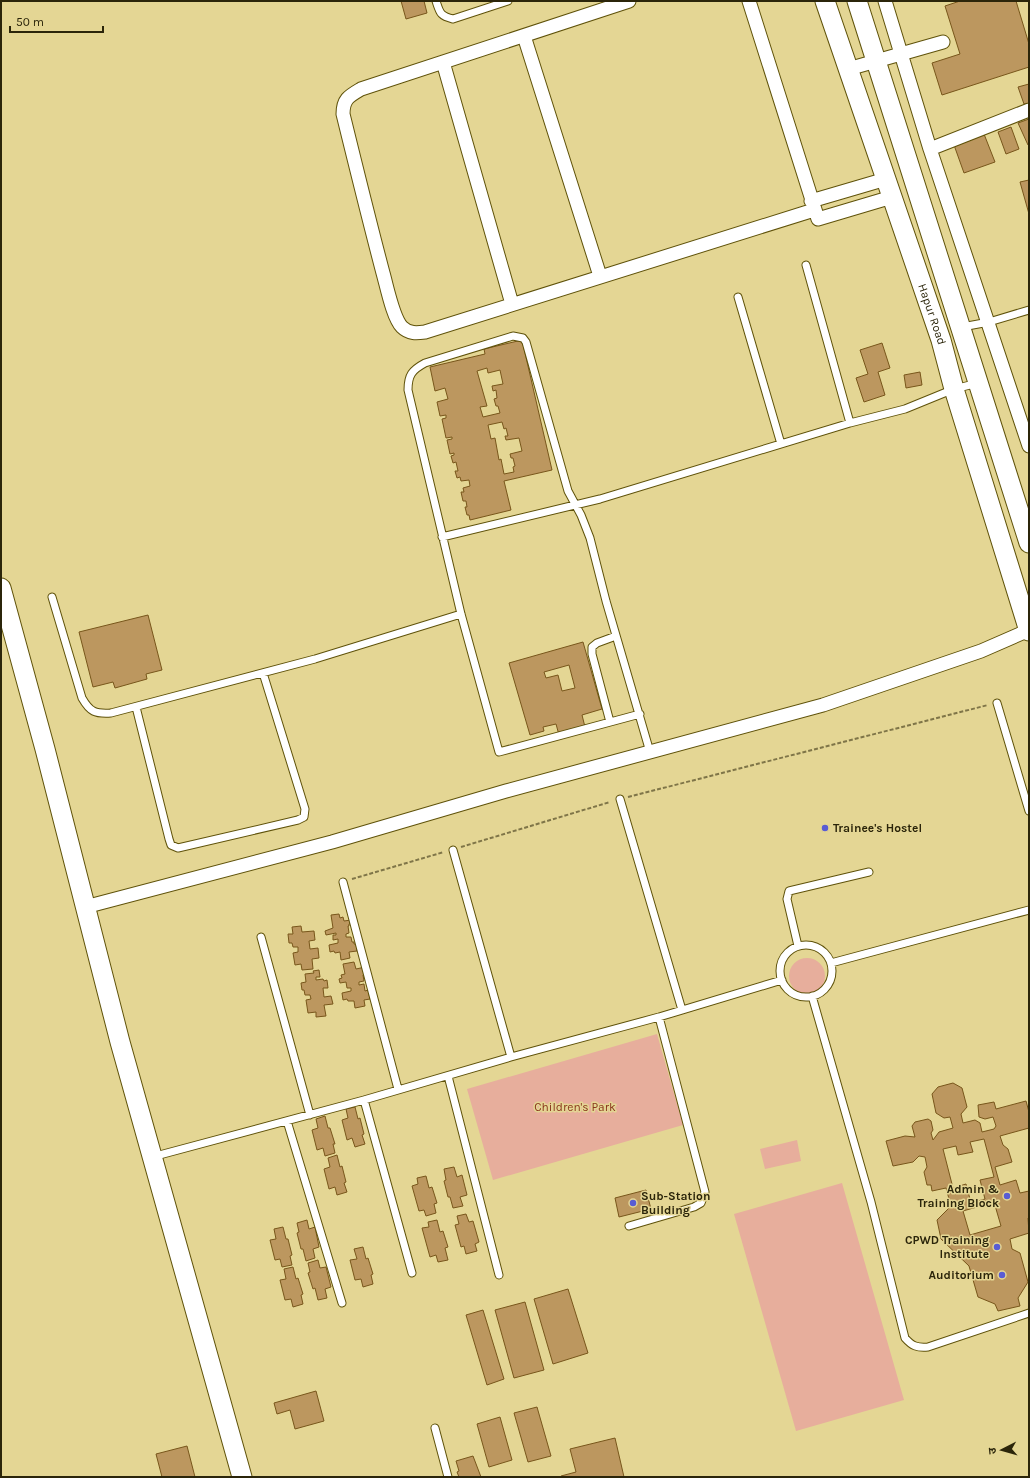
<svg xmlns="http://www.w3.org/2000/svg" width="1030" height="1478" font-family="Karla,'Noto Sans Devanagari',sans-serif">
<rect width="100%" height="100%" fill="#e4d694"/>
<!-- green -->
<path fill="#e7ae9c" d="M789 976a18 18 0 1 1 36 0a18 18 0 1 1-36 0Z
M657,1034l26,91 -190,55 -26,-91z
M797,1140l4,21 -36,8 -5,-20z
M842,1183l62,217 -108,31 -62,-217z"/>
<!-- building -->
<path fill="#bc975f" stroke="#78561b" fill-rule="evenodd" d="M401,1h23l3,12 -21,6z
M960,1h56l13,43v23l-87,28 -10,-32 28,-9 -15,-48z
M1029,84v20h-5l-6,-17z
M1029,119v26h-1l-10,-22z
M1011,127l8,22 -13,5 -8,-22z
M984,134l11,28 -31,11 -10,-28z
M1029,180v34l-9,-32z
M522,340l30,130 -48,11 7,29 -41,10 -1,-5h-2l-2,-8h2l-1,-6h-3l-2,-9h3l-1,-4 7,-2 -1,-6 -8,1 -1,-4 -3,1 -2,-7h3l-2,-9 -3,1 -2,-7 3,-1v-2l-4,1 -3,-14 5,-1v-2l-6,1 -4,-19 4,-1v-3l-6,1 -3,-14 11,-3 -3,-11 -10,3 -5,-24 55,-13 -1,-5zM487,368l1,5 12,-3 3,14 -11,2 1,5 3,-1 1,8 -3,1 2,7h2l2,7 -17,4 -3,-10 7,-1 -10,-35zM502,422l2,7 2,-1 2,8h-3l1,4 13,-2 3,13 -12,3 1,4h2l2,8 -2,1 1,5 -10,2 -3,-15 -2,1 -4,-22 -4,1 -3,-14z
M882,343l8,25 -12,4 7,23 -21,7 -8,-24 12,-4 -8,-24z
M920,372l2,13 -16,3 -2,-13z
M148,615l14,55 -16,4 1,5 -32,9 -2,-6 -20,5 -14,-55z
M583,642l19,67 -20,6 3,12 -26,8 -3,-11 -13,3 1,4 -14,4 -21,-72zM569,665l6,23 -13,3 -4,-16 -12,3 -2,-6z
M339,914l1,4 3,-1 1,4 7,-1 1,3 -3,1v2h-1l1,7 -3,1v3h5l1,5h2v2h2l1,7 -8,1 1,6 -9,2 -1,-8 -5,1 -1,-2 -4,1 -1,-7 9,-2v-4l-5,1v-5h3v-2l-10,2 -1,-4 8,-3 -2,-13z
M301,926l1,6 12,-1 1,9 -6,1 1,8 8,-1 1,10 -7,1 1,10 -11,1 -1,-6 -6,1 -2,-12 5,-1v-5h-5l-1,-4h-3l-1,-9h5l-1,-7z
M354,962l2,7 9,-2 1,8h-3l1,6 -5,1v3l5,-1 1,7 3,-1 2,9 -6,1 1,6 -10,2 -1,-7h-6l-1,-2 -4,1 -1,-7 9,-2v-3h-4l-1,-6 -6,1 -1,-4 3,-1 -1,-3 4,-1 -2,-10z
M319,970l1,7h-4v3l7,-1 1,2 3,-1 1,8h-5l1,9 7,-1 2,8 -9,1 2,11 -10,1v-5l-8,1 -2,-13 5,-1 -1,-4h-5l-1,-5h-2l-1,-7 5,-1 -1,-8 9,-1 -1,-2z
M953,1083l9,5 5,19 -6,7 2,9 12,-3 5,3 2,9 12,-3 2,-3 -3,-9 -8,2 -6,-2 -1,-12 16,-3 2,7 30,-8 3,11v16l-29,8 3,9 5,4 4,13 -17,5 5,18 16,-5 4,13 9,-2v26l-1,1 1,15 -19,6 2,10 8,4 8,29 -10,16 2,8 -22,5 -3,-7 -17,-7 -9,-31 -28,-27 -4,-19 14,-14 -5,-18 -14,3 -1,-6h-4l-3,-13 3,-5 -2,-10 -6,-1 -6,6 -20,4 -7,-25 19,-5 10,1 -3,-11 3,-4 13,-3 3,2 2,9 -2,3 2,7 6,-8 14,-4 -3,-11 -6,1 -8,-5 -4,-19 6,-7zM984,1139l10,38 -14,3 5,19 -14,4 -5,-19 -13,4 -10,-39 13,-3 2,9 15,-3 -3,-10zM994,1202l7,24 -31,9 -7,-24z
M355,1107l3,12 2,-1 4,16 -2,1 3,9 -10,3 -3,-9 -5,2 -5,-20 6,-2 -2,-9z
M325,1116l3,12h2l5,16h-2l2,9 -10,3 -2,-8 -6,2 -5,-20 6,-2 -2,-9z
M337,1155l3,12 2,-1 4,16 -2,1 3,9 -10,3 -2,-8 -6,2 -5,-20 6,-2 -2,-9z
M454,1167l3,10 5,-2 5,20 -7,2 3,9 -10,2 -3,-11h-2l-4,-16 2,-1 -2,-11z
M426,1176l3,12 3,-1 5,16 -3,1 2,9 -10,3 -2,-6 -5,1 -7,-25 6,-2 -1,-6z
M646,1190l5,19 -32,8 -4,-19z
M466,1214l3,8 4,-1 6,21 -4,2 2,7 -11,3 -2,-8 -3,1 -6,-22 4,-1 -2,-8z
M307,1220l2,9 6,-2 4,20 -6,2 2,9 -9,3 -3,-12h-2l-4,-16 2,-1 -2,-9z
M437,1220l3,12 3,-1 5,16 -3,1 3,12 -10,2 -2,-7 -6,2 -8,-29 7,-1 -1,-5z
M283,1227l3,12h2l4,16 -2,1 2,9 -10,2 -2,-8 -5,1 -5,-20 6,-1 -2,-10z
M363,1247l3,12 2,-1 5,16 -2,1 2,9 -10,3 -2,-8 -6,1 -5,-20 7,-1 -3,-10z
M318,1260l2,8 6,-1 5,20 -6,2 2,9 -9,2 -3,-12 -2,1 -5,-16 2,-1 -2,-9z
M293,1267l3,12 2,-1 5,16 -2,1 2,9 -10,3 -2,-8 -6,1 -5,-20 6,-1 -2,-10z
M568,1289l20,64 -35,11 -19,-65z
M525,1302l19,68 -30,8 -19,-68z
M483,1310l21,69 -17,6 -21,-70z
M316,1391l8,30 -29,8 -5,-19 -13,4 -3,-11z
M537,1407l14,49 -23,6 -14,-49z
M500,1417l12,43 -23,7 -12,-43z
M615,1438l9,39h-63v-1l15,-4 -6,-23z
M187,1446l8,31h-33l-6,-23z
M473,1456l8,21h-22l-2,-5 2,-1 -3,-10z"/>
<g fill="none" stroke-linecap="round" stroke-linejoin="round">
<!-- lane casing -->
<g stroke="#5f520a" stroke-width="9">
<path id="lane" d="M436,1c4,12 4,15 17,18l55,-18
M806,265l44,158
M738,297l43,147
M962,327l27,-5 40,-12
M442,537l158,-38 250,-76 55,-14 49,-20 24,-6
M52,597l30,101c8,14 13,16 29,15l204,-54 146,-45
M997,703l32,108
M136,707l33,132 2,6 7,3 120,-28 6,-3 1,-8 -42,-136
M640,714l-141,38 -38,-138 -53,-224c0,-15 4,-20 17,-27l88,-27 10,2 3,4 42,149 13,24 9,23 16,63 44,151
M610,722l-18,-68v-7l5,-4 19,-7
M620,799l62,211
M453,850l58,207
M343,882l55,207
M261,937l49,178
M780 971a26 26 0 1 1 52 0a26 26 0 1 1-52 0Z
M798,946l-11,-47 2,-8 80,-19
M831,963l198,-53
M812,996l59,206 34,136c7,8 12,10 23,9l101,-34
M448,1076l51,199
M364,1100l48,173
M287,1121l55,182
M152,1157l212,-57 147,-43 148,-40 123,-37
M629,1226l65,-19 7,-4 4,-11 -46,-175
M435,1428l13,49"/>
</g>
<!-- street casing -->
<g stroke="#5f520a" stroke-width="15">
<path id="street" d="M629,1l-268,88c-12,7 -18,10 -18,25 13,53 26,106 40,159 4,14 10,45 19,54 7,7 15,6 23,5l389,-122
M749,1l69,218 74,-22
M885,1l45,148 99,297
M524,36l76,240
M443,62l69,242
M848,69l95,-27
M930,149l99,-39
M811,201l75,-22
M85,907l247,-65 174,-51 317,-86 158,-54 48,-21"/>
</g>
<!-- secondary casing -->
<g stroke="#5f520a" stroke-width="21">
<g id="secondary">
<path id="s1" d="M825,1l116,339 13,49 75,242"/>
<path d="M857,1l172,542"/>
<path d="M1,588l44,161 75,293 122,435"/>
</g>
</g>
<!-- path -->
<path stroke="#7f7548" stroke-width="2" stroke-dasharray="4 2" stroke-linecap="butt" d="M628,797l360,-92
M461,847l149,-45
M352,879l92,-27"/>
<!-- lane -->
<use href="#lane" stroke="#fff" stroke-width="7"/>
<!-- street -->
<use href="#street" stroke="#fff" stroke-width="13"/>
<!-- secondary -->
<use href="#secondary" stroke="#fff" stroke-width="19"/>
</g>
<!-- markers -->
<g fill="#595cd4" stroke="#e4d694" stroke-width="1.5">
<circle cx="825" cy="828" r="4"/>
<circle cx="1007" cy="1196" r="4"/>
<circle cx="633" cy="1203" r="4"/>
<circle cx="997" cy="1247" r="4"/>
<circle cx="1002" cy="1275" r="4"/>
</g>
<g text-anchor="middle" stroke-width="3" stroke-linejoin="round" paint-order="stroke">
<!-- street labels -->
<g font-size="12" fill="#2b250a" stroke="#e4d694">
<text dy="4" stroke="none"><textPath href="#s1" startOffset="331">Hapur Road</textPath></text>
</g>
<!-- poi labels -->
<g font-size="12" font-weight="bold" fill="#2b250a" stroke="#e4d694" text-anchor="end">
<text x="833" y="832" text-anchor="start">Trainee's Hostel</text>
<text x="999" y="1193">Admin &amp;<tspan x="999" dy="14">Training Block</tspan></text>
<text x="641" y="1200" text-anchor="start">Sub-Station<tspan x="641" dy="14">Building</tspan></text>
<text x="989" y="1244">CPWD Training<tspan x="989" dy="14">Institute</tspan></text>
<text x="994" y="1279">Auditorium</text>
</g>
<!-- park labels -->
<g font-size="12" fill="#89351b" stroke="#e4d694">
<text x="575" y="1111">Children's Park</text>
</g>
</g>
<!-- border -->
<rect width="1030" height="1478" fill="none" stroke="#2b250a" stroke-width="4"/>
<!-- north arrow -->
<g transform="translate(1002 1450) rotate(264)" stroke="#e4d694" stroke-width="3" paint-order="stroke">
<path d="M0-3L7 15L0 10L-7 15Z" fill="#2b250a"/>
<text y="-6" font-size="11" font-weight="bold" text-anchor="middle" fill="#2b250a">उ</text>
</g>
<!-- scale -->
<path d="M10 26v6h93v-6" fill="none" stroke="#2b250a" stroke-width="2"/>
<text x="16" y="26" font-size="12" fill="#2b250a" stroke="#e4d694" stroke-width="3" paint-order="stroke">50 m</text>
</svg>
